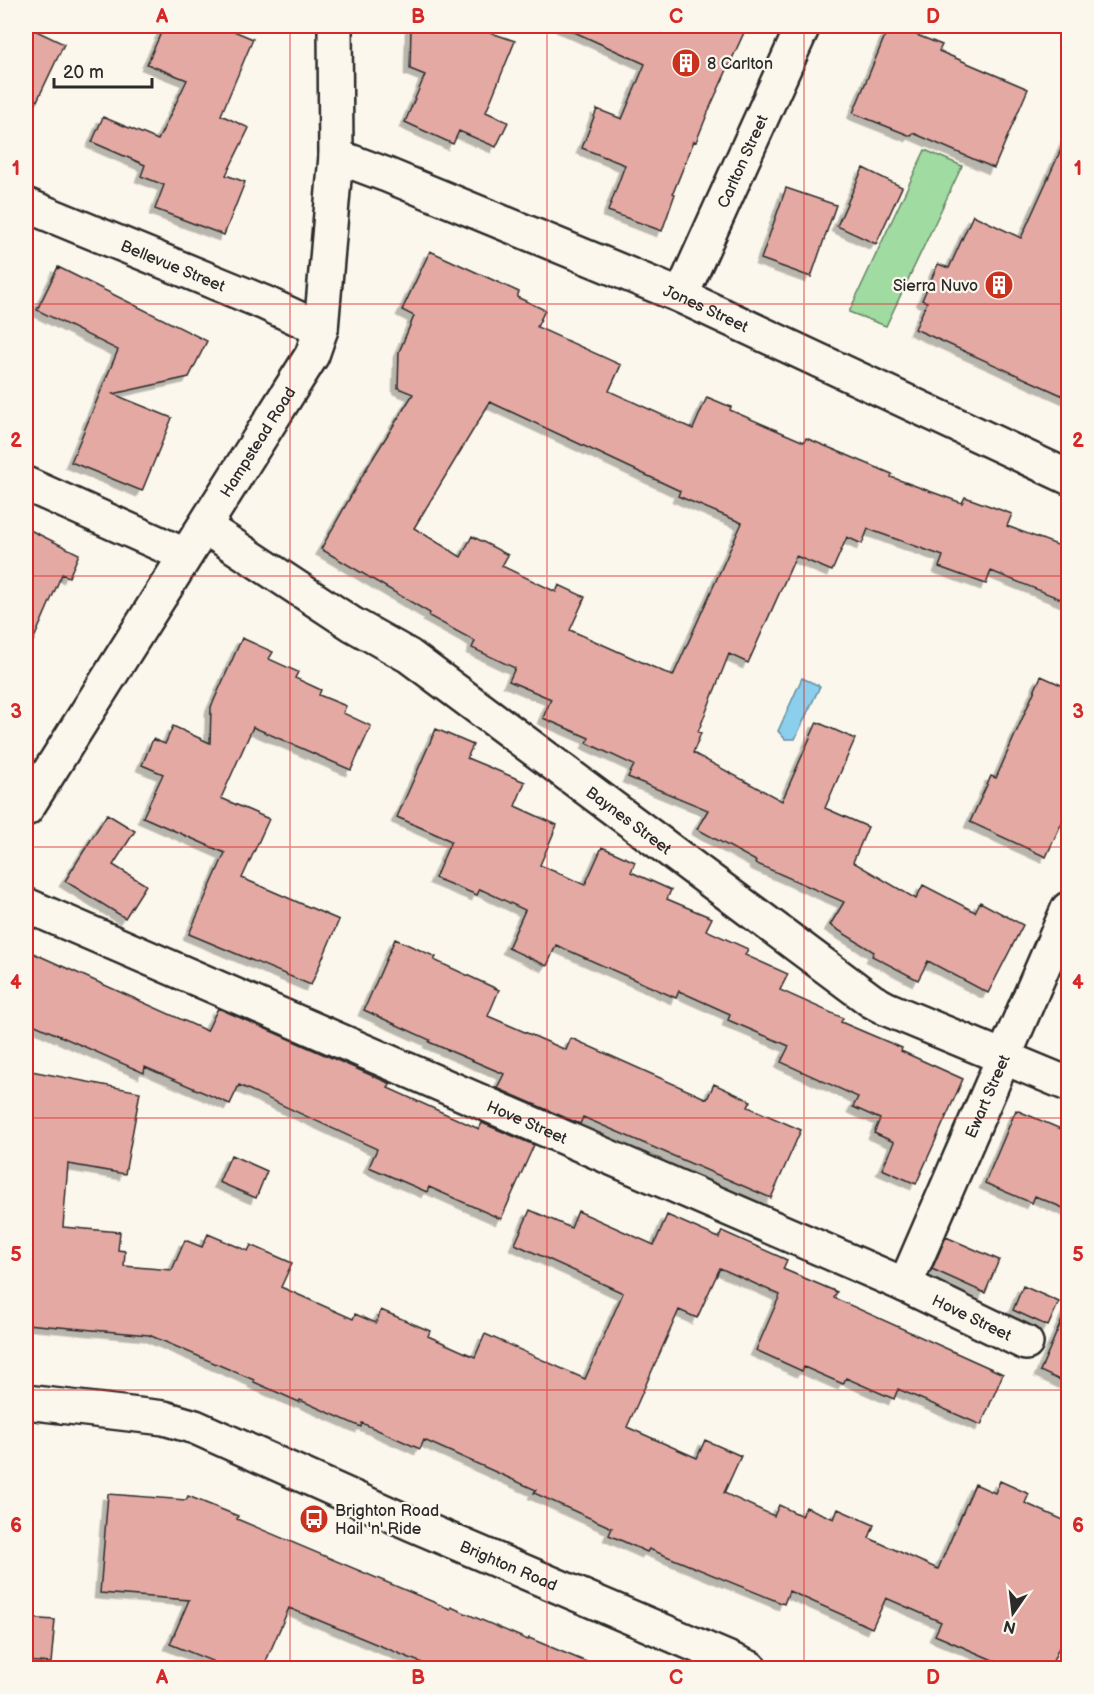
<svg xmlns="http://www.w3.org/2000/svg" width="1094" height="1694" font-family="'Balsamiq Sans',sans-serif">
<defs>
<filter id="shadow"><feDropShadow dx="-5.5" dy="5.5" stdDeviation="0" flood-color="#0004"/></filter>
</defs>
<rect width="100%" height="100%" fill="#fbf7ec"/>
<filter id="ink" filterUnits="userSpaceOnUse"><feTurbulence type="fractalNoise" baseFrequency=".0167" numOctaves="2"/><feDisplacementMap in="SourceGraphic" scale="12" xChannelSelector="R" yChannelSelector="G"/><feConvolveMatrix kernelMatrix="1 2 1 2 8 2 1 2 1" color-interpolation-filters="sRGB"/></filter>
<g filter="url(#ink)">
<!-- green -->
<path fill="#a0dba2" stroke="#668366" stroke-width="1.5" d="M925,150l37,16 -76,160 -37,-14z"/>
<!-- water -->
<path fill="#8bcfec" stroke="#658d9f" stroke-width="1.5" d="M802,678l18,8 -25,53h-10l-7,-8z"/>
<!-- building -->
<path fill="#e4a9a3" stroke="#2b2b2b" stroke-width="1.5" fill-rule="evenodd" filter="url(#shadow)" d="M26,26l38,18 -38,80z
M164,26h58l31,13 -32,76 28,13 -23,47 19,7 -21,53 -69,-26 9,-24 -23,-9 4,-11 -53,-23 11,-25 55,23 29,-60 -40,-16z
M411,26h60l44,15 -29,71 22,10 -12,25 -37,-16 -6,13 -48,-22 20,-47 -15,-6z
M561,26h186l-36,79 -15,37 -2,-1 -21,52 2,1 -13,37 -54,-20 17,-46 -43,-17 15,-39 25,10 23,-55z
M889,26h5l48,19 -3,6 89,38 -34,79 -81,-35 -2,3 -58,-23z
M1068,134v264l-153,-69 12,-27 -5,-2 16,-36 11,4 24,-53 48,23z
M863,168l39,19 -26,57 -39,-18z
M786,188l50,17 -25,72 -50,-18z
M430,251l89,41 -2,5 28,13 -8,17 84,38 -12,26 84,38 14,-32 24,10 -1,3 74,32 2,-4 36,15 50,21 -1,3 71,26 3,-6 47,17 -5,12 61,23v53l-77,-31 -5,13 -47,-17 4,-11 -75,-27 -6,15 -15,-7 -15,34 -36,-15 -48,107 -19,-9 -31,78 3,1 -8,20 89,48 35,-79 38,17 -30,69 43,19 -15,35 63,37 7,-14 52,27 5,-10 43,23 -35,68 -60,-32 -10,19 -46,-24 2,-4 -44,-27 14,-23 -89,-39 1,-2 -59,-32 11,-19 -80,-33 6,-12 -47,-22 2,-5 -46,-20 8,-19 -42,-18 6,-13 -43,-20 3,-7 -46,-25 1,-3 -109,-64 44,-78 48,-77 -15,-6 1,-36 15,-36 -12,-6zM490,402l190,89 -2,5 64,27 -69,153 -103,-46 15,-33 -26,-12 -3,7 -54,-26 6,-11 -36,-19 -11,21 -47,-29z
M58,267l149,74 -18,36 -76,17 59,24 -30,73 -71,-29 47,-112 -81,-40z
M26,528l53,26 -10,23 -7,-3 -36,83z
M242,638l31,14 -4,7 29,13 -3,6 26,12 -2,5 27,11 -3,7 28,13 -20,44 -98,-43 -32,71 48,21 -27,59 97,42 -28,65 -122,-51 36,-81 -82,-36 20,-43 -21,-9 11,-26 12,5 8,-18 37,17 1,-36z
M1041,676l27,12v121l-22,48 -76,-35 21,-46 5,2z
M436,729l37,16 -6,13 58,24 -10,24 42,19 -17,40 45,20 17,-38 33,15 -4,10 40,18 -4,9 45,19 -6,12 42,19 -3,6 43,19 -8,16 63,28 -2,4 61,26 -1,3 62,28 -47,105 -34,-15 12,-27 -20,-9 6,-14 -27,-12 5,-10 -77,-35 8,-16 -61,-26 2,-6 -51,-23 -3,7 -120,-53 -9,21 -39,-18 17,-38 -45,-21 -3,6 -42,-17 16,-37 -54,-24z
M107,814l28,17 -22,34 33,20 -21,33 -60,-37z
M395,939l41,18 -2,3 65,30 -11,26 78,34 5,-12 136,61 7,-15 37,17 -3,6 53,23 -30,68 -188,-81 -3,7 -83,-36 7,-14 -75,-32 1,-2 -66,-30z
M33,953l174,78 11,-23 173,76 -3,4 91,41 3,-6 52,22 -33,74 -72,-32 -2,5 -58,-25 8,-18 -138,-64 -9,19 -85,-37 -1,6 -118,-52v-50z
M26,1070l114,22 -15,82 -57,-10 -5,63 57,5 -2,18 7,1 -1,15 48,4 13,-30 17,7 6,-13 40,17 3,-6 41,18 -11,24 72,32 2,-5 21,9 5,-13 49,21 -2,5 47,21 10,-23 100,45 38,-86 -108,-49 15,-34 41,18 7,-17 76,34 13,-30 52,23 3,-7 65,29 -4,9 54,23 -3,6 169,76 -22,51 -83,-36 -4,10 -48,-21 -3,6 -39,-17 -2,4 -46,-21 24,-55 -60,-27 -23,50 -18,-8 -52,117 70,31 8,-18 36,16 -17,37 50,23 5,-11 23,11 4,-9 28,12 4,-10 36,16 -5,13 69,31 37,-85 20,9 5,-12 29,13 -4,9 43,19v105l-18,41h-58l3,-7 -60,-26 6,-13 -55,-24 -14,30 -83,-37 -5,13 -135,-55 -2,3 -38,-17 3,-7 -78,-35 2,-3 -112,-50 -4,9 -58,-26 -1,4 -61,-27 -1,2 -45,-20v-2l-105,-45 -123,-11z
M1016,1110l52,22v78l-33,-14 -3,7 -47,-20z
M231,1155l36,16 -11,27 -37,-16z
M946,1237l53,23 -14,33 -53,-24z
M1023,1286l36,16 -11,24 -35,-16z
M1068,1306v78l-28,-13z
M108,1494l78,6 2,-4 50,20 -1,3 213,90 1,-2 77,33 1,-2 72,30h-167l-145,-60 -26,60h-55l4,-7 -42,-17 19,-44 -89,-7z
M26,1618l29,2 -4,43 -25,-2z"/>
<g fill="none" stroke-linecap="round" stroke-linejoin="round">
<!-- minor casing -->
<g stroke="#2b2b2b" stroke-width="38">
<g id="minor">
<path id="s1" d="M336,156l51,19 294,121 387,181"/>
<path id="s2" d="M26,205l239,98 56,26"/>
<path id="s3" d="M681,296l122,-270"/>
<path d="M26,484l159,71"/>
<path id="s4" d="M205,527l147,97 57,32 463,345 15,8 181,75"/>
<path id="s5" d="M26,809l286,-454 9,-26 15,-173 -1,-130"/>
<path id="s6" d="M26,905l879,380 121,58"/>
<path id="s7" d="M905,1285l163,-376"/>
<path id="s8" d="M26,1402l138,16 31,9 217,97 338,144"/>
</g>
</g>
<!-- minor -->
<use href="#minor" stroke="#fbf7ec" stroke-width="33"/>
</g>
</g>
<!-- grid -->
<path fill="none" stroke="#d62828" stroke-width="1.5" stroke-opacity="0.55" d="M290,26v1642M547,26v1642M804,26v1642M26,304h1042M26,576h1042M26,847h1042M26,1118h1042M26,1390h1042"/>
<!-- icons -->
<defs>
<g id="building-disc" transform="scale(1.5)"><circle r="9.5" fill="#c8321e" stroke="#fbf7ec"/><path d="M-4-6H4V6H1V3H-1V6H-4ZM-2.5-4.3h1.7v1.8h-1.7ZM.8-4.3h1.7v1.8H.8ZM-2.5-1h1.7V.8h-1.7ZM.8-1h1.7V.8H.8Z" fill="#fff"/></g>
<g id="bus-disc" transform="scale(1.5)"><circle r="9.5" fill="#c8321e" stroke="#fbf7ec"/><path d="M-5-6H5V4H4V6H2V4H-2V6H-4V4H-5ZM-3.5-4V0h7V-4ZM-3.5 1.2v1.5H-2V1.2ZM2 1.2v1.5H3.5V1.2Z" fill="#fff"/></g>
</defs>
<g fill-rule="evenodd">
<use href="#building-disc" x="686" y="63"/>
<use href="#building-disc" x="999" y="285"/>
<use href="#bus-disc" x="314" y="1519"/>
</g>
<g text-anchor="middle" stroke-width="4.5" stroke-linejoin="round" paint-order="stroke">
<!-- poi labels -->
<g font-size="16" fill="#2b2b2b" stroke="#fbf7ec" text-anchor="start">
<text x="707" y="69">8 Carlton</text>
<text x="978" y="291" text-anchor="end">Sierra Nuvo</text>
<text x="335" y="1516">Brighton Road<tspan x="335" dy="18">Hail 'n' Ride</tspan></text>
</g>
<!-- street labels -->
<g font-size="16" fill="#2b2b2b" stroke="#fbf7ec">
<text dy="6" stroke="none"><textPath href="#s3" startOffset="148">Carlton Street</textPath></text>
<text dy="6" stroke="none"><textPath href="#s2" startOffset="159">Bellevue Street</textPath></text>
<text dy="6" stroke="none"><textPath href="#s1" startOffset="400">Jones Street</textPath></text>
<text dy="6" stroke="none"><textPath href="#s5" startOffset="434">Hampstead Road</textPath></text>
<text dy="6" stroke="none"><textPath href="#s4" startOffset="516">Baynes Street</textPath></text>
<text dy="6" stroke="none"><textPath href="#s7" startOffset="206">Ewart Street</textPath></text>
<text dy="6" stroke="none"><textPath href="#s6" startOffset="546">Hove Street</textPath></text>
<text dy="6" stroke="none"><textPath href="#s6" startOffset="1032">Hove Street</textPath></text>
<text dy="6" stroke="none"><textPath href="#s8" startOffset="514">Brighton Road</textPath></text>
</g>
</g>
<!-- margin -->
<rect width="1094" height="1694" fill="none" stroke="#fbf7ec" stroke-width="66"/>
<!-- north arrow -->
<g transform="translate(1013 1613) rotate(194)" stroke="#fbf7ec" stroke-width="4.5" paint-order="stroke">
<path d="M0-4.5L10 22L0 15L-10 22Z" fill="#2b2b2b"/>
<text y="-9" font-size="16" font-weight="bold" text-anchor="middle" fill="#2b2b2b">N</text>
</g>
<!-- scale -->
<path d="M54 78v9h98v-9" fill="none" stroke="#2b2b2b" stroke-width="3"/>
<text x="63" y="78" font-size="18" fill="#2b2b2b" stroke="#fbf7ec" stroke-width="4.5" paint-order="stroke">20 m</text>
<rect x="33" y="33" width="1028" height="1628" fill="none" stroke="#d62828" stroke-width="2"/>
<g font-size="20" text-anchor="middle" font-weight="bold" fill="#d62828">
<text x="162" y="23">A</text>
<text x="418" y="23">B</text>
<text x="676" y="23">C</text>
<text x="933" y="23">D</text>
<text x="16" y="175">1</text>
<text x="1078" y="175">1</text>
<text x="16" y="447">2</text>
<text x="1078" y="447">2</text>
<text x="16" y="718">3</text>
<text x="1078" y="718">3</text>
<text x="16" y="989">4</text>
<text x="1078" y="989">4</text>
<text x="16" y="1261">5</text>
<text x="1078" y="1261">5</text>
<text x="16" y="1532">6</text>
<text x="1078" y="1532">6</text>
<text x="162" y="1684">A</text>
<text x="418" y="1684">B</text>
<text x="676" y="1684">C</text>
<text x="933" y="1684">D</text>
</g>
</svg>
